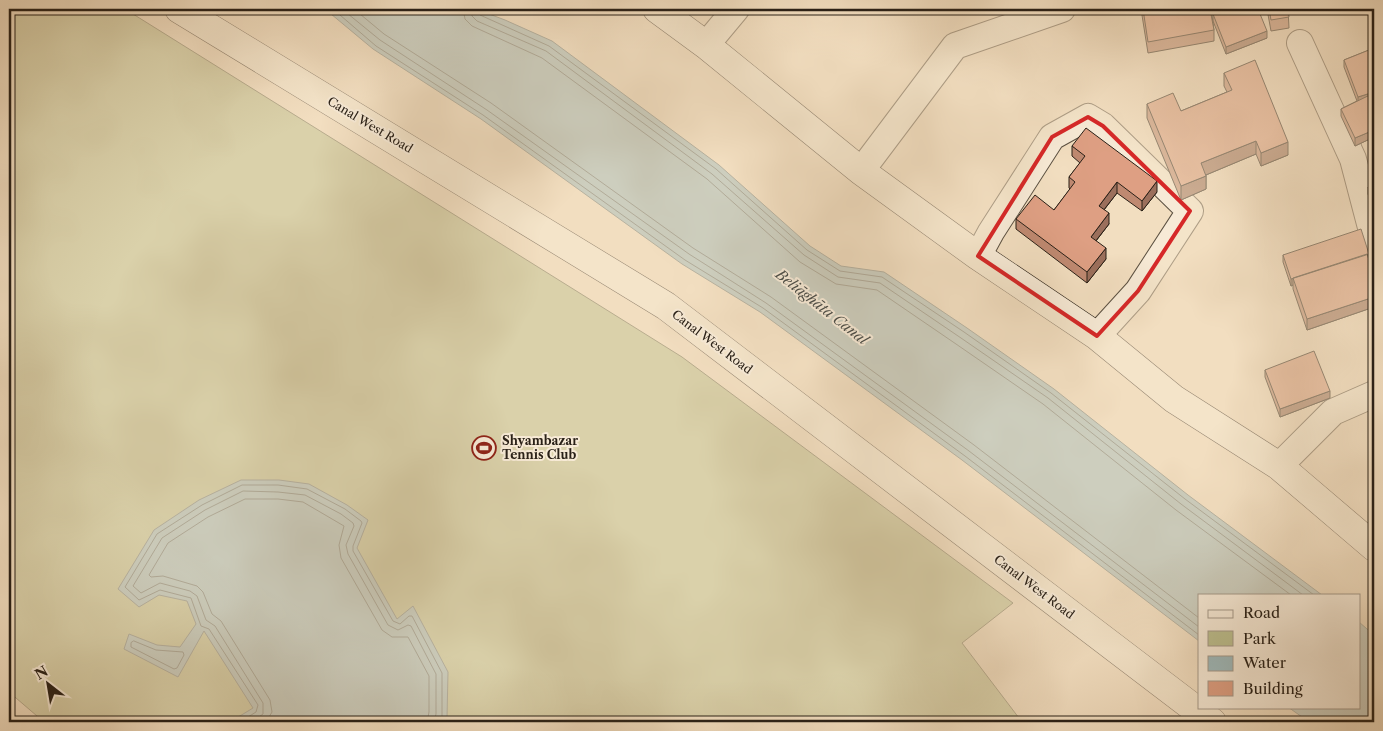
<svg xmlns="http://www.w3.org/2000/svg" width="1383" height="731" font-family="'Libre Caslon Text',serif">
<rect width="100%" height="100%" fill="#f2dec0"/>
<filter id="stains"><feTurbulence type="fractalNoise" baseFrequency=".004" numOctaves="4"/><feColorMatrix values="0 0 0 0 .2 0 0 0 0 .09 0 0 0 0 .02 0 0 0 .5 -.17"/></filter>
<radialGradient id="worn" r=".72"><stop offset=".6" stop-color="#630" stop-opacity="0"/><stop offset="1" stop-color="#630" stop-opacity=".3"/></radialGradient>
<!-- green -->
<path fill="#bdc090" stroke="#737054" d="M9,9h116l557,348 331,246 -51,40 60,79h-978l-35,-30z"/>
<!-- water -->
<path fill="#9fbabc" stroke="#707c7a" d="M325,9h151l29,11 47,21 167,124 91,81 31,20 43,6 83,56 87,61 134,106 134,100h-123v46l-237,-181 -202,-148 -78,-48 -201,-145 -108,-70z
M241,480h38l30,4 38,21 21,15 -11,28 40,71 16,-13 35,66 -1,46 -3,4h-214l23,-14 -49,-77 -26,46 -54,-28 5,-15 28,11 23,2 16,-23 -9,-23 -28,-6 -20,12 -21,-18 36,-59 45,-30z
M1359,622l15,13v87h-65l-21,-15h71z"/>
<g fill="none" stroke-linecap="round" stroke-linejoin="round">
<!-- shore -->
<path stroke="#646d6a" stroke-width="1" d="M333,9l43,37 107,69 202,145 78,48 202,148 234,179
M342,9l38,31 107,70 202,144 77,49 203,148 230,176
M354,9l30,25 107,69 202,145 78,49 203,148 225,173
M463,9l2,10 7,7 70,32 165,121 93,83 36,22 41,6 79,54 87,60 133,106 115,85
M471,9l1,7 5,5 69,30 166,123 92,81 34,22 42,6 81,55 87,60 133,106 122,91
M477,9l3,6 69,31 167,123 91,81 33,21 42,6 82,55 87,61 134,106 129,96
M134,641l22,9 27,2 1,3 -7,13 -3,1 -43,-22v-4z
M240,722l16,-10 2,-7 -49,-76 -8,-3 -10,-28 -31,-8 -21,10 -14,-13 32,-53 45,-29 40,-20h36l29,4 38,20 16,12 1,2 -9,23v5l40,70 7,3 9,-8h3l30,57v43l-1,6
M252,722l11,-8v-11l-48,-77 -9,-6 -9,-24 -7,-5 -30,-8 -19,10 -8,-7 29,-48 43,-28 38,-19 35,1 27,3 36,19 12,9 1,3 -8,19 2,9 40,71 10,5 10,-5 3,1 25,48v40l-2,8
M266,722l6,-10 -2,-12 -49,-79 -9,-7 -9,-22 -6,-6 -34,-10 -12,1 -2,-2 19,-32 40,-26 37,-18h33l25,3 41,24 -5,19 2,13 41,72 10,7h16l21,39v36l-2,10"/>
<!-- minor casing -->
<g stroke="#5b5041" stroke-width="28">
<path id="minor" d="M1300,43l53,116 21,80
M706,45l30,-36
M861,171l94,-125 107,-37
M978,256l13,-24 61,-95 36,-20 15,9 87,85 -52,80 -41,45
M1279,466l54,-54 41,-18"/>
</g>
<!-- secondary casing -->
<g stroke="#292017" stroke-width="29">
<path id="secondary" d="M179,9l487,297 546,416
M657,9l49,36 155,126 117,85 119,80 77,63 105,67 95,81"/>
</g>
<!-- minor -->
<use href="#minor" stroke="#f7ead6" stroke-width="26"/>
<!-- secondary -->
<use href="#secondary" stroke="#f7ead6" stroke-width="28"/>
</g>
<!-- wall -->
<path fill="#bf8971" stroke="#292017" d="M1141,9h71h-1l3,21v11l-66,12z
M1267,9h21l1,19 -18,3z
M1213,14l54,24 -41,16 -13,-33z
M1374,48v89l-19,9 -14,-30v-7l16,-8 -13,-34v-7z
M1224,73l64,82 -27,11 -5,-12 -50,21v14l-25,11 -34,-82v-14l34,7 46,-19 -3,-6z
M1072,146l85,46 -15,19 -25,-18 -13,17 5,14 -13,17 10,18 -19,24 -71,-54v-10l38,-9 16,-21 -1,-1v-11l11,-14 -8,-7z
M1374,185v28l-6,-19v-7z
M1283,255l86,4 5,16v32l-67,23 -14,-41v-4l-2,1 -8,-24z
M1265,370l65,28 -50,19 -15,-40z"/>
<!-- shaded-wall -->
<path fill="#9b6f5c" stroke="#292017" d="M1267,31v7l-41,16v-7z
M1374,92v7l-16,6v-8z
M1374,130v7l-19,9v-8z
M1256,141v13l-55,23v-14z
M1288,142v13l-27,11v-13z
M1206,176v13l-25,11v-14z
M1157,181v11l-15,19v-10z
M1117,182v11l-18,23v-10z
M1109,213v11l-18,23v-10z
M1106,248v11l-19,24v-11z
M1369,254v7l-76,17v7l-2,1v-7z
M1374,297v10l-67,23v-11z
M1330,391v7l-50,19v-8z"/>
<!-- building -->
<path fill="#de9f83" stroke="#292017" d="M1143,9h67l4,21 -66,12z
M1227,9h31l9,22 -41,16 -13,-33z
M1269,9h19l1,8 -18,3z
M1374,48v44l-16,5 -14,-37z
M1255,60l33,82 -27,11 -5,-12 -55,22 5,13 -25,10 -34,-82 26,-11 8,18 51,-21 -8,-17z
M1374,93v37l-19,8 -14,-29z
M1086,128l71,53 -15,20 -25,-19 -18,24 10,7 -18,24 15,11 -19,24 -71,-53 19,-24 19,15 21,-28 -6,-5 16,-21 -13,-10z
M1374,185v20l-6,-18z
M1361,229l8,25 -78,25 -8,-24z
M1367,254l7,21v22l-67,22 -14,-41z
M1314,351l16,40 -50,18 -15,-39z"/>
<!-- marked area -->
<path d="M0 0H1383V731H0ZM1088,117l15,9 87,85 -52,80 -41,45 -119,-80 74,-119z" fill="#f2dec0" fill-opacity=".55" fill-rule="evenodd"/>
<path fill="none" stroke="#d62828" stroke-width="4" stroke-linejoin="round" d="M1088,117l15,9 87,85 -52,80 -41,45 -119,-80 74,-119z"/>
<!-- icons -->
<defs>
<g id="stadium-ring" transform="scale(1.25)"><circle r="9.5" fill="#f7ead6" stroke="#8f2418" stroke-width="1.5"/><path d="M0-5a6.5 5 0 1 0 0 10a6.5 5 0 1 0 0-10ZM-3.5-1.8h7v3.6h-7Z" fill="#8f2418"/></g>
</defs>
<g fill-rule="evenodd">
<use href="#stadium-ring" x="484" y="448"/>
</g>
<g text-anchor="middle" stroke-width="4" stroke-linejoin="round" paint-order="stroke">
<!-- street labels -->
<g font-size="12" fill="#292017" stroke="#f7ead6">
<text transform="translate(370 125) rotate(31)" y="4">Canal West Road</text>
<text transform="translate(712 342) rotate(37)" y="4">Canal West Road</text>
<text transform="translate(1034 587) rotate(37)" y="4">Canal West Road</text>
</g>
<!-- poi labels -->
<g font-size="12" font-weight="bold" fill="#292017" stroke="#f7ead6" text-anchor="start">
<text x="502" y="445">Shyambazar<tspan x="502" dy="14">Tennis Club</tspan></text>
</g>
<!-- water labels -->
<g font-size="14" font-style="italic" fill="#4c4e49" stroke="#f7ead6">
<text transform="translate(822 307) rotate(38)" y="5">Beliāghāta Canal</text>
</g>
</g>
<!-- margin -->
<rect width="1383" height="731" fill="none" stroke="#f2dec0" stroke-width="30"/>
<rect x="10" y="10" width="1363" height="711" fill="none" stroke="#292017" stroke-width="2.5"/>
<rect x="15" y="15" width="1353" height="701" fill="none" stroke="#292017"/>
<!-- legend -->
<rect x="1198" y="594" width="162" height="115" fill="#f7ead6" stroke="#a5998a"/>
<rect x="1208" y="610" width="25" height="8" fill="#f7ead6" stroke="#a5998a"/>
<text x="1243" y="618" font-size="15" fill="#292017">Road</text>
<rect x="1208" y="631" width="25" height="15" fill="#bdc090" stroke="#a5998a"/>
<text x="1243" y="644" font-size="15" fill="#292017">Park</text>
<rect x="1208" y="656" width="25" height="15" fill="#9fbabc" stroke="#a5998a"/>
<text x="1243" y="668" font-size="15" fill="#292017">Water</text>
<rect x="1208" y="681" width="25" height="15" fill="#de9f83" stroke="#a5998a"/>
<text x="1243" y="694" font-size="15" fill="#292017">Building</text>
<!-- north arrow -->
<g transform="translate(48 684) rotate(329)" stroke="#f7ead6" stroke-width="4" paint-order="stroke">
<path d="M0-4L9 19L0 12L-9 19Z" fill="#292017"/>
<text y="-8" font-size="14" font-weight="bold" text-anchor="middle" fill="#292017">N</text>
</g>
<rect width="100%" height="100%" filter="url(#stains)"/>
<rect width="100%" height="100%" fill="url(#worn)"/>
</svg>
